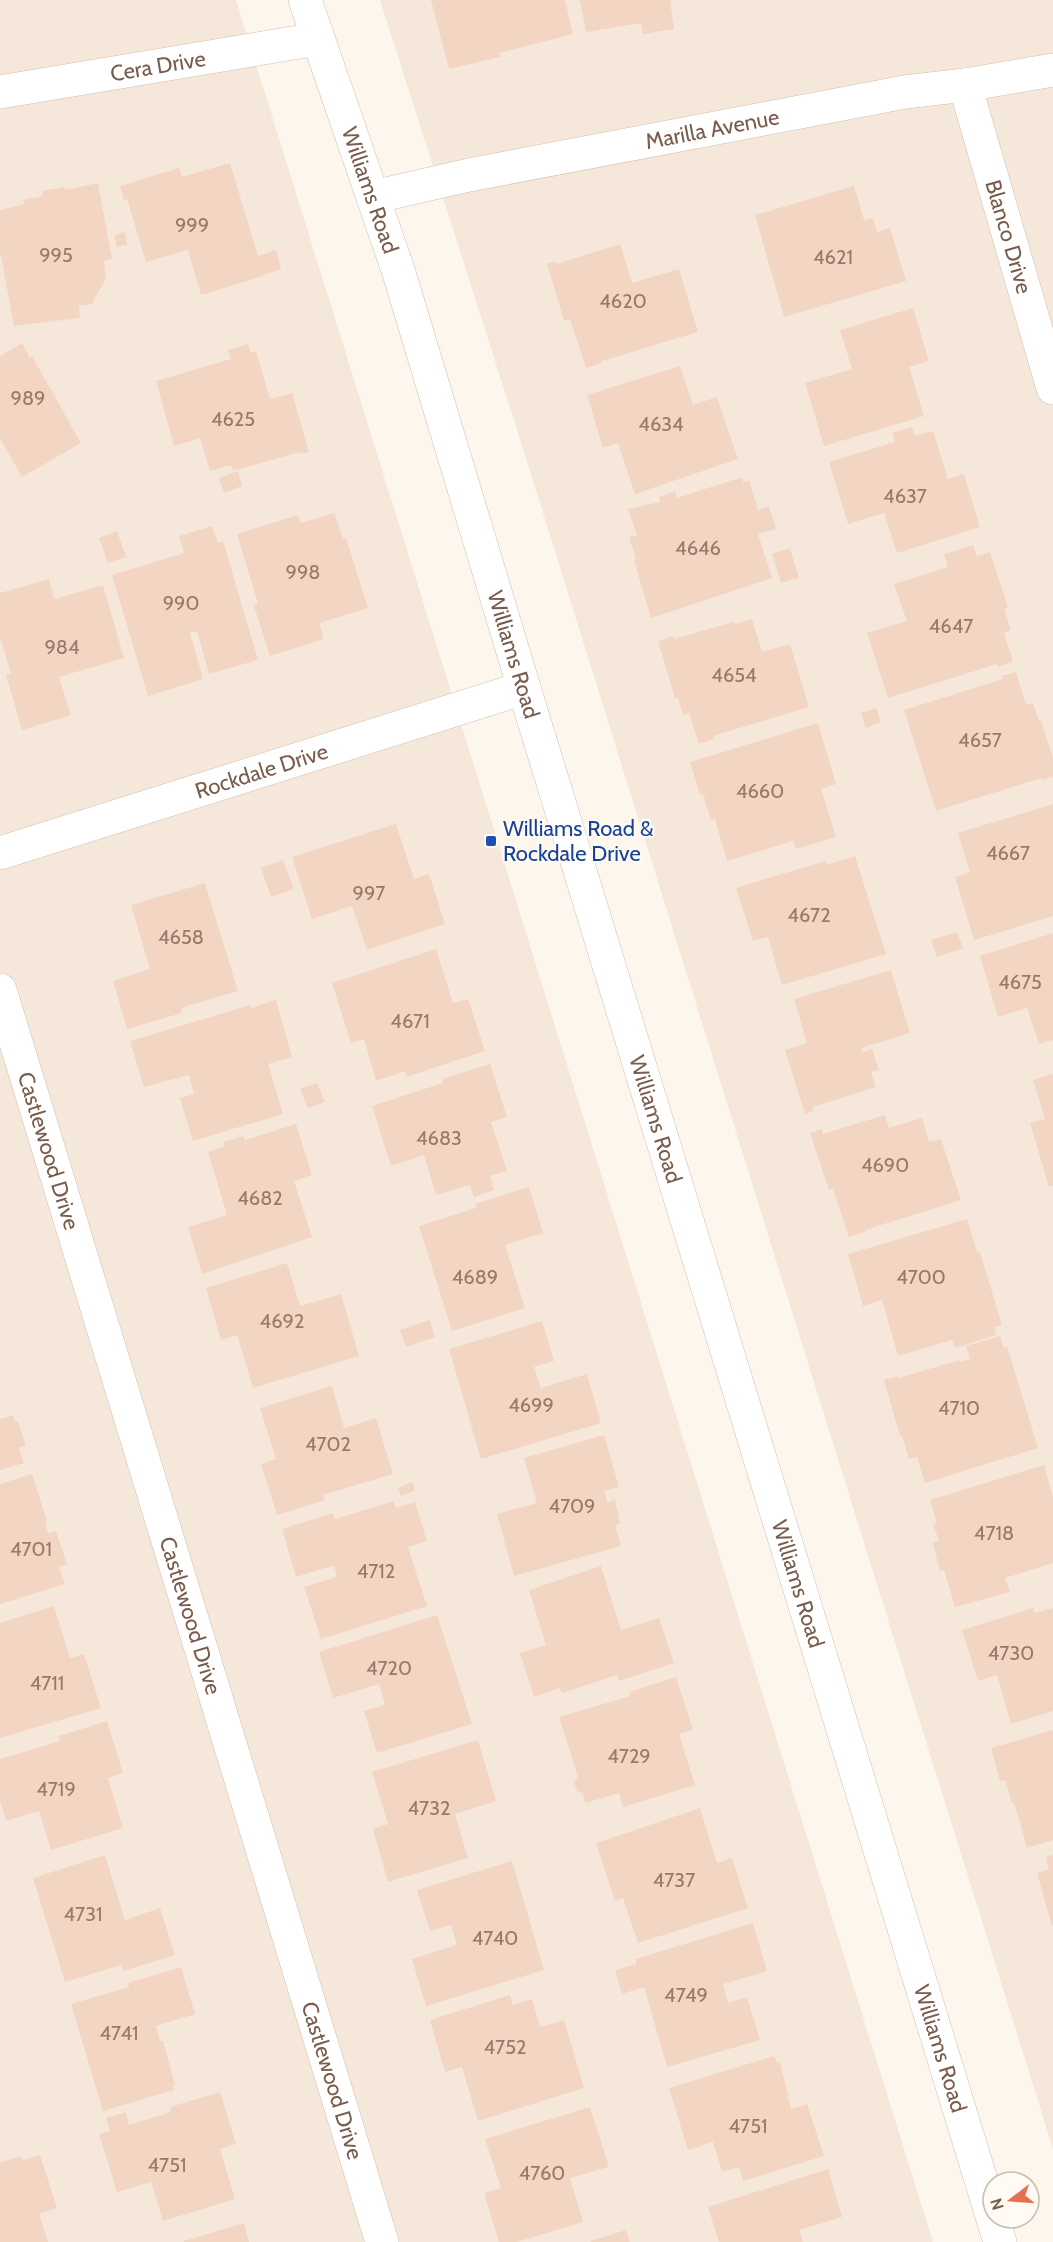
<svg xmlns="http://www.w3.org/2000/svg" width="1053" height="2242" font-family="Cabin,sans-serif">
<rect width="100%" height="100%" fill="#fdf6ec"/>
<!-- residential -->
<path fill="#f5e8da" d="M0,0h236l697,2242h-933z
M380,0h673v2149l-528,-1694z"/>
<!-- building -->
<path fill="#f3d5c3" d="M431,0h134l8,34 -74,19 1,4 -51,12z
M580,0h90l4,29 -31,5 -2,-11 -55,9z
M230,163l28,93 18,-6 5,19 -18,6 -3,-8 3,9 -62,19 -13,-45 -42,12 -19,-63 -3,1 -4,-14 59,-18 3,9z
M98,183l14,76 -8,2 2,17 -14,26 -13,2 1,12 -66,8 -14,-75v-41l25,-6 -2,-4 20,-4 -1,-5 22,-4 1,3z
M854,186l10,34 9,-2 4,14 13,-4 16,53 -122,36 -29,-102z
M125,232l2,13 -10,2 -3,-12z
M620,244l12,39 47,-14 19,63 -96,29v2l-16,5 -16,-49 -6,2 -17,-57 8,-3 1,3z
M913,308l16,53 -20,6 15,49 -100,30 -19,-63 47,-14 -12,-39z
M22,343l8,15 2,-2 49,87 -59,34 -22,-39v-82z
M248,344l3,9 5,-2 14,48 22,-6 17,59 -8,2 -1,-2 -67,19 -2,-6 -21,6 -10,-33 -26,8 -18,-65 75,-22 -3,-9z
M680,366l13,39 24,-8 21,62 -103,35 -17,-51 -15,5 -16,-53z
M912,427l3,9 18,-5 15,48 16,-5 16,53 -83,26 -13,-40 -36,11 -19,-62 66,-20 -3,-9z
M238,471l4,15 -18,7 -5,-15z
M742,477l1,5 6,-2 9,30 11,-4 7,23 -18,5 14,44 -121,40 -17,-58 2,-1 -7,-22 8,-2 -9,-26 32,-7 -1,-5 16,-6 2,7z
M334,513l9,26 3,-1 22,70 -49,15 5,16 -54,17 -16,-50 4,-2 -21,-70 61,-19 3,8z
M212,526l6,17 5,-2 35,119 -49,14 -12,-43 -7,2 13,46 -55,17 -36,-121 72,-22 -5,-17z
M117,531l9,26 -18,6 -9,-25z
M973,545l4,11 13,-4 18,55 -4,2 7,21 -7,3 9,28 -15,6 -1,-3 -109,34 -21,-65 40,-12 -13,-37 54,-17 -4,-13z
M790,548l9,30 -18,5 -9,-29z
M49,579l5,20 49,-14 21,73 -65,19 12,38 -49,15 -16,-55 5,-2 -11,-36v-44z
M752,619l10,33 28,-8 19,63 -96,29 1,3 -15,5 -10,-31 -6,2 -5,-17h-3l-17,-57 15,-5 1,3 59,-17 1,2z
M1016,672l10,33 7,-2 6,18h2l12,37v19l-11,3 -1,-2 -105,33 -32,-101 99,-31 -1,-3z
M876,708l5,14 -15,6 -5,-15z
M818,723l18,61 -15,5 15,48 -40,12 -3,-8 -66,20 -12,-42 -4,1 -8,-24 5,-3 -8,2 -10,-33z
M1053,804v112l-79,24 -19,-63 15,-5 -12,-39z
M396,824l18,55 15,-5 16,50 -78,26 -15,-44 -40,13 -20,-62z
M855,856l31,98 -104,31 -14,-48 -15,4 -17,-53 89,-27 1,4z
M283,860l11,29 -23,8 -10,-29z
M205,883l33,108 -57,17 1,5 -55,16 -14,-48 37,-12 -19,-64z
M957,932l6,16 -26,9 -6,-17z
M1053,933v107l-14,4 -12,-36 -29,9 -18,-61z
M436,949l17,54 15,-4 17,52 -79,26 -1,-6 -29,10 -12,-42 -13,4 -19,-60z
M891,970l19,63 -49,15 2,4 9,-3 7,21 -8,2 5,15 -63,20 1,4 -9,3 -20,-64 22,-7 -13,-44z
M276,1000l16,57 -24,7 15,50 -90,27 -13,-43 14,-4 -5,-19 -45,12 -14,-46 120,-36 1,3z
M490,1064l17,53 -16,5 16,49 -17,5 4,14 -20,7 -4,-12 -34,10 -12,-40 -33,11 -19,-60 71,-23 -1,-4z
M1053,1074v112l-4,1 -19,-64 15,-4 -12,-39z
M317,1083l8,19 -17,6 -8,-19z
M885,1115l4,13 33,-10 7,24 12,-3 20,61 -96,30v2l-16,5 -16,-48 -4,1 -19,-57 12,-4 1,5z
M296,1124l16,51 -18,6 18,56 -110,37 -14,-47 39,-12 -19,-63 17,-6 -2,-4 21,-6 1,4z
M529,1187l14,46 -38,12 20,63 -73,23 -33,-105 57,-18 -1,-4z
M967,1219l10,33h3l22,73 -8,2 2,8 -41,13 -3,-8 -54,16 -16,-56 -19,6 -15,-52z
M287,1263l13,43 41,-12 18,62 -106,32 -16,-53 -16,5 -15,-52z
M430,1320l5,17 -29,10 -6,-17z
M542,1321l12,40 -20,6 7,21 46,-14 14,49 -120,36 -32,-110z
M1000,1336l4,12 3,-2 31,102 -113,35 -8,-26 -8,2 -7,-23h-2l-16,-56 14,-4 1,2 60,-18 1,2 10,-3 -4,-13z
M332,1386l12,42 32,-10 17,56 -70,21 2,5 -48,15 -16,-51 15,-5 -16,-51z
M13,1415l2,7 3,-1 8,25 -7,2 5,15 -24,7v-51z
M604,1435l15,52 -15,4 4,12 7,-4 5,25 -5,1 6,21 -107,30 -17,-62 40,-11 -13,-45z
M1044,1465l9,32v66l-48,15 5,14 -55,15 -11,-37 -4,2 -7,-29 6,-2 -6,-17 4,-1 -7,-23z
M32,1474l15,47h-2l3,12 8,-2 11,33 -8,3 6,17 -65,20v-120z
M412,1482l3,8 -14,6 -3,-8z
M394,1501l2,7 19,-6 12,39 -19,6 19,59 -106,33 -17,-52 33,-10 -3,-12 -38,12 -14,-48 51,-16 2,6z
M601,1566l20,64 38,-12 15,45 -55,18 -2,-6 -55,18 -2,-5 -26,9 -14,-44 26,-8 -17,-55z
M54,1606l16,52 14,-4 17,54 -101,30v-115z
M1033,1608l2,5 18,-5v103l-42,13 -14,-49 -19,6 -16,-51z
M437,1615l35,109 -95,29 -13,-42 21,-6 -6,-21 -46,14 -14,-46z
M676,1677l17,53 -14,4 16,51 -72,22 -4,-14 -34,10 -2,-10 -6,-2 -3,-9 4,-5 -19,-60 71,-21 -1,-4z
M107,1721l16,52 -15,5 15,50 -72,22 -12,-39 -33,10 -6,-20v-42l60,-18 -1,-5z
M1053,1730v110l-26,8 -13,-46 -2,1 -7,-23 -5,1 -9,-33z
M478,1740l18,61 -41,13 13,44 -80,24 -15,-53 15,-5 -16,-52z
M700,1808l17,55 15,-5 16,50 -110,35 -15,-45 -8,3 -19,-58z
M105,1855l20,65 35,-12 15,47 -52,16 -2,-6 -56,17 -32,-104z
M1053,1855v71h-1l-15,-53 12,-4 -3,-12z
M512,1861l32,109 -118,36 -14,-47 45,-14 -6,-20 -21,6 -13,-41z
M753,1923l14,48 -44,13 5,19 19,-6 13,43 -93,27 -23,-80 -22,7 -7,-24 21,-6v-5z
M181,1967l14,47 -39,12 4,15h3l12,44h-3l2,5 -71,21 -32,-107 58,-17 -1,-4z
M510,1995l3,10 19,-6 8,28 24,-7 20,68 -106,33 -16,-54 -17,5 -15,-52z
M774,2056l3,7 3,-1 11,47 16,-5 17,52 -81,25 -4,-14 -17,5 -9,-30 -25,8 -19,-62z
M220,2092l16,52 -16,5 15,50 -72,22 -12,-39 -34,10 -18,-58 11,-3 -4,-13 20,-6 3,13 42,-13 -1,-5z
M590,2107l19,60 -39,11 13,44 -66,20h-18l-15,-49 17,-5 -16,-49z
M40,2155l17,53 -18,6 9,28h-48v-79l21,-7 1,4z
M828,2169l14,48 -43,13 4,12h-84l-11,-35z
M244,2223l5,19h-65v-1z
M626,2230l4,12h-39v-1z"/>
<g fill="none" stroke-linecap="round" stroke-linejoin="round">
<!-- minor casing -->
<g stroke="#d1beb0" stroke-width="34">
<g id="minor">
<path id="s1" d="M965,85l88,303"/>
<path id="s2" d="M0,92l317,-53"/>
<path id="s3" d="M373,197l96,-22 436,-83 60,-7 88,-15"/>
<path id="s4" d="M0,853l524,-165"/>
<path id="s5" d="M0,990l382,1252"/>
</g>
</g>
<!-- tertiary casing -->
<g stroke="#d1beb0" stroke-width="34">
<g id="tertiary">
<path id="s6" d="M305,0l94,273 125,415 476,1554"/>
</g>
</g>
<!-- minor -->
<use href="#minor" stroke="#fff" stroke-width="33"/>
<!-- tertiary -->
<use href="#tertiary" stroke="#fff" stroke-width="33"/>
</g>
<!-- markers -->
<rect fill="#1a4fb4" stroke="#fffaf3" stroke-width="2" x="485" y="835" width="12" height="12" rx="3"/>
<g text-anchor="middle" stroke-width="4.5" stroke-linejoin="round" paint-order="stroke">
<!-- number labels -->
<g font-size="20" fill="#987a6a">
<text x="192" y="232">999</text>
<text x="56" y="262">995</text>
<text x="833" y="264">4621</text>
<text x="623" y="308">4620</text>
<text x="28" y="405">989</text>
<text x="233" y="426">4625</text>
<text x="661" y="431">4634</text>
<text x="905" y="503">4637</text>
<text x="698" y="555">4646</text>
<text x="303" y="579">998</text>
<text x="181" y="610">990</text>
<text x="951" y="633">4647</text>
<text x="62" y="654">984</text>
<text x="734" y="682">4654</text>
<text x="980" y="747">4657</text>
<text x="760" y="798">4660</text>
<text x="1008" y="860">4667</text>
<text x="369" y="900">997</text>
<text x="809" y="922">4672</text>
<text x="181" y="944">4658</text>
<text x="1020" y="989">4675</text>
<text x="410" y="1028">4671</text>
<text x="439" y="1145">4683</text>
<text x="885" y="1172">4690</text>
<text x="260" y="1205">4682</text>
<text x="475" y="1284">4689</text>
<text x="921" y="1284">4700</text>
<text x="282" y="1328">4692</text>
<text x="531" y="1412">4699</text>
<text x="959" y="1415">4710</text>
<text x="328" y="1451">4702</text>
<text x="572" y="1513">4709</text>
<text x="994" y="1540">4718</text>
<text x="31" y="1556">4701</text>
<text x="376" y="1578">4712</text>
<text x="1011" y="1660">4730</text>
<text x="389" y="1675">4720</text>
<text x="47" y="1690">4711</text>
<text x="629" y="1763">4729</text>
<text x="56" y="1796">4719</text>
<text x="429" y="1815">4732</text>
<text x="674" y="1887">4737</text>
<text x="83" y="1921">4731</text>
<text x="495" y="1945">4740</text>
<text x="686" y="2002">4749</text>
<text x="119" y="2040">4741</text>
<text x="505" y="2054">4752</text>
<text x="748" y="2133">4751</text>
<text x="167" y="2172">4751</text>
<text x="542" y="2180">4760</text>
</g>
<!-- street labels -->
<g font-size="22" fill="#7a5c4d" stroke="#fffaf3">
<text dy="8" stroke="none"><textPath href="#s2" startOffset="160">Cera Drive</textPath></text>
<text dy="8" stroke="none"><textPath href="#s3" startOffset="346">Marilla Avenue</textPath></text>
<text dy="8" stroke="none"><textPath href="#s6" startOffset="201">Williams Road</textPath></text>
<text dy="8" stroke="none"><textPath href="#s1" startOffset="158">Blanco Drive</textPath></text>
<text dy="8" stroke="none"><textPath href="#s6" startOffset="687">Williams Road</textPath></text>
<text dy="8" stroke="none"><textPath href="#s4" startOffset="274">Rockdale Drive</textPath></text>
<text dy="8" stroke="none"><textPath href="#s6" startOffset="1173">Williams Road</textPath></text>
<text dy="8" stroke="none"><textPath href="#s5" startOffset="168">Castlewood Drive</textPath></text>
<text dy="8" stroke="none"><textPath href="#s6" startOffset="1659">Williams Road</textPath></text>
<text dy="8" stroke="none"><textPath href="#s5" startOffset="654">Castlewood Drive</textPath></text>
<text dy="8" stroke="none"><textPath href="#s6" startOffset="2145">Williams Road</textPath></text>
<text dy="8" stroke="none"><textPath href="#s5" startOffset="1140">Castlewood Drive</textPath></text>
</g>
<!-- transit labels -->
<g font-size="22" fill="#164399" stroke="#fffaf3" text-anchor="start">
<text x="503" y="836">Williams Road &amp;<tspan x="503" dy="25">Rockdale Drive</tspan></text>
</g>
</g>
<!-- north arrow -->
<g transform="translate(1011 2200) rotate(253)"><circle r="28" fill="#fffaf3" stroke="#cabbb1" stroke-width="1.5"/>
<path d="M0-4.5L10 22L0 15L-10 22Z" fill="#e76f51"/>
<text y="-9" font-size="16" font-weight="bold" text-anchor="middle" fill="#7a5c4d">N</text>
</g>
</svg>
